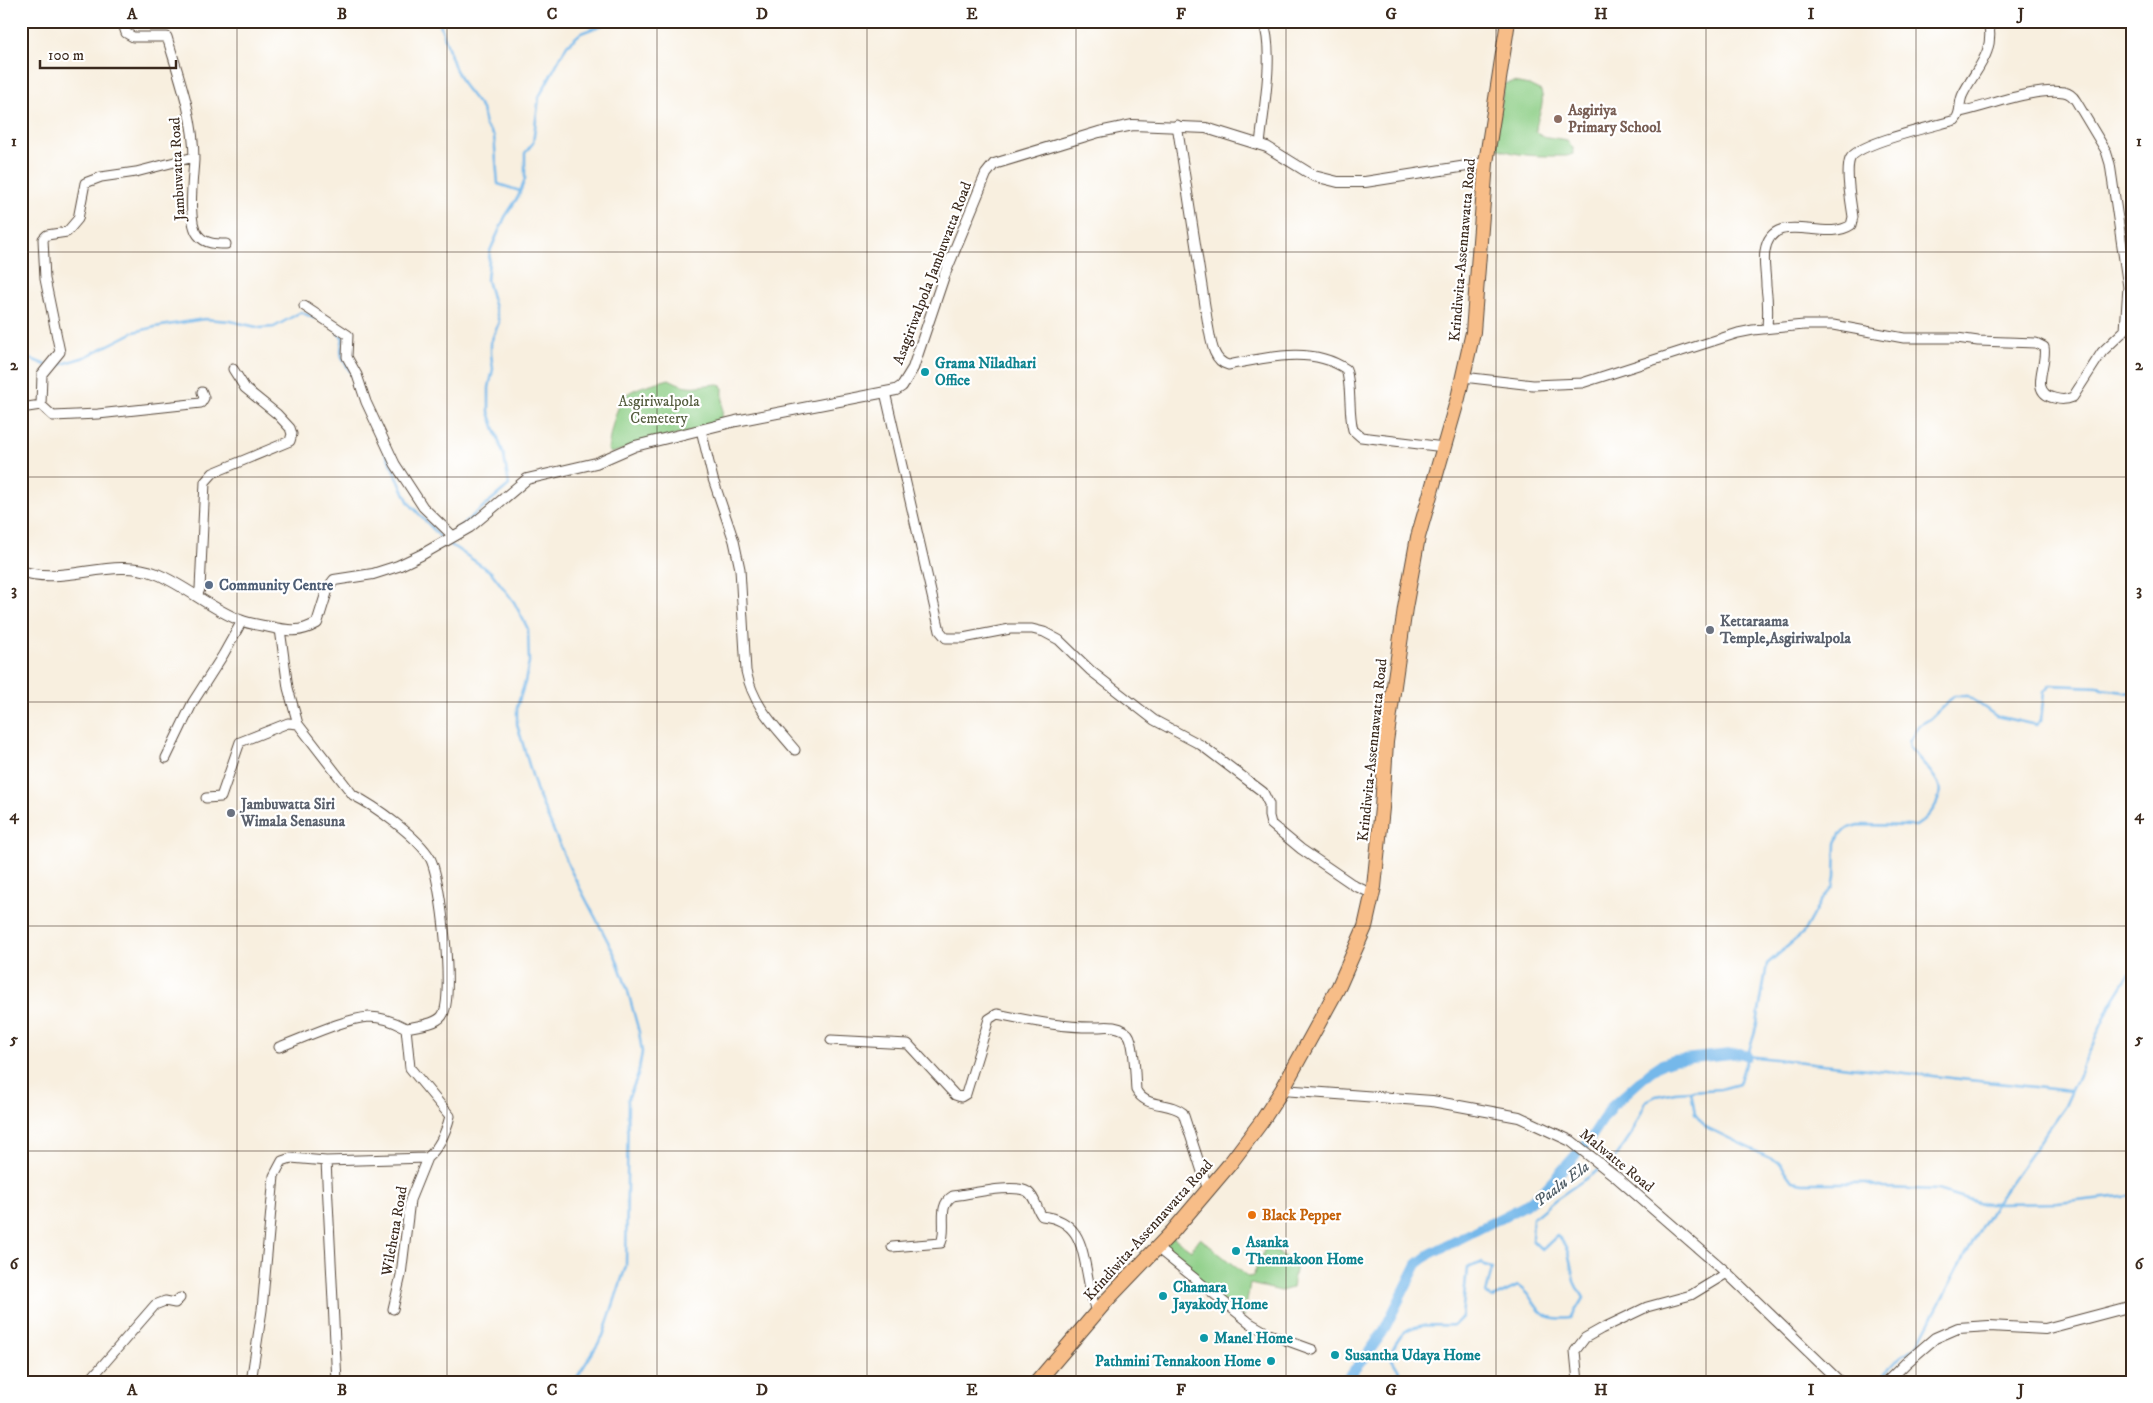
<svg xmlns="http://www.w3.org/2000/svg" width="2153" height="1403" font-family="'IM FELL DW Pica',serif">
<rect width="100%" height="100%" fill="#fff"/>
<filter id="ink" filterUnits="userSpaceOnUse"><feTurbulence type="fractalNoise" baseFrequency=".02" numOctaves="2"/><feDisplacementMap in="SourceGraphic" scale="10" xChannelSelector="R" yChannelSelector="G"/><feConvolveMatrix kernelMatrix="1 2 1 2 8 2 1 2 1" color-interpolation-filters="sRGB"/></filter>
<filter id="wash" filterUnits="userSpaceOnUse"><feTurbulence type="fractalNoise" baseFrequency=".0096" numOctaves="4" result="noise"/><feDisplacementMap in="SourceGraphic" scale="20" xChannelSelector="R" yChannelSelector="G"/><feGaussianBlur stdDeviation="1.12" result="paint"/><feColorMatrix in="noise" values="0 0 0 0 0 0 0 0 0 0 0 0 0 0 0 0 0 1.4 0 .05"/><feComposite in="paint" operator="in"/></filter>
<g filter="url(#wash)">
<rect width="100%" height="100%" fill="#f8efdf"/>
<!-- green -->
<path fill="#8ecf87" stroke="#647c52" d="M1513,82l16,3 12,6c5,14 -5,26 -5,40l5,5 26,4 6,8v6l-6,2c-24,0 -48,1 -70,-8l-3,-6 10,-58z
M669,379c22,12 27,6 50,5l4,4 -1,35 -111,30 -3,-3c2,-15 7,-45 19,-56 11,-8 29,-11 42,-15z
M1170,1235l21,15 9,-12 48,39 5,-1 13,-30 3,1 27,17 -4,24 -11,3 -31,-7 -6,34 -87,-70z"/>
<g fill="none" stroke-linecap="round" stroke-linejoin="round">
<!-- stream -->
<path stroke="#75b8ea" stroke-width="2.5" d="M439,21l16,47 9,18 18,23 3,16 9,11 4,48 22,7
M338,333l5,5c-5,19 0,22 10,38
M31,359l15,6
M52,365l4,1 29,-9 49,-25 21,-5 49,-8 26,2 31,7 13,-1 27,-15 13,6
M355,383l7,21
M366,411l43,92 34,37
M457,529l52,-44 -5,-29 -15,-44v-24l4,-19 -2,-15v-12l8,-20 -12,-42 3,-29 15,-34 13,-20 7,-18v-26l8,-10 6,-46 28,-52 14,-12 24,-9
M448,543l43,29 23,30 14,27 1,33 -4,20 -8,25v17l20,68 33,77 45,86 12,33 12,44 3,20 -4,23 -10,24 -2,167 -23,70 -29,46
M1747,1056l324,35
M1691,1091l4,22 11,14 74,36 13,18 10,2h63l18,5 54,2 46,14h11l63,-1 74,-8
M1607,1164l9,-7 16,-24 14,-32 10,-5 19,-4 46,-3 18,-5 18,-60 10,-60 36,-31 17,-31 13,-16 2,-9 1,-34 4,-9 9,-6 10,-3 57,1c13,-8 29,-28 22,-43 -7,-13 -19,-24 -28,-35l-1,-6 9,-16 12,-7 24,-23h14l28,20 40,9 5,-5 3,-28 6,-7 49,2 3,2 30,4
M1399,1382v-11l-9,-15c14,-38 30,-29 64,-31l8,-8 5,-49 14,-5 11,5 -6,26 7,4 25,-12c25,17 13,36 53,32l12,-20c-3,-6 -8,-12 -9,-18 -4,-16 -4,-34 -17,-44l-15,14 -10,-10 1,-22 23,-19 44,-30
M1878,1382l22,-25 18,-12 41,-79 36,-62 70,-98 46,-102 21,-34"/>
<!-- canal -->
<path stroke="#75b8ea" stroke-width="10" d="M1344,1382l22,-26 17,-24 34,-68 13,-10 94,-48 20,-16 46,-51 21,-32 39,-35 12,-8 12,-4 66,-7 7,3"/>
</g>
</g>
<g filter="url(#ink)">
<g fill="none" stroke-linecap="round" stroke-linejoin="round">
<!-- minor casing -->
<g stroke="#57483b" stroke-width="11">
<path id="minor" d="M122,21l4,12 7,4h34c12,40 27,80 27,123 -1,18 -7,61 4,75 7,9 18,9 28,9
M1177,125l31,200c3,14 4,36 20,40 38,-7 83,-20 118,4 6,20 2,41 7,61l8,7 83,10
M1260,145c3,-33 15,-93 3,-124
M194,157l-58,15 -35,5 -16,6 -7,36 -11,13 -20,3 -4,4 2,40 15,73 -18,22 -1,31 12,11 45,-2 103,-11 3,-5 -2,-6
M304,306l44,29 -1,22 10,18 9,27 29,62 28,43 30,29
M1767,328c1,-14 1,-28 -1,-42 0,-12 -3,-23 -1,-35 7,-44 60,-8 86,-26l2,-8c-2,-15 -8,-45 -3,-58 7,-16 85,-33 105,-39 7,-7 3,-17 8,-26 13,-26 33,-41 25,-73
M1463,377l70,8 49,-2 156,-50 15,-3 51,-5h29l71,13h53l21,3 58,2 8,4c4,17 -16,45 10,51 8,2 11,2 19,-1l29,-45 23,-22 3,-43 -18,-123 -4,-13 -30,-50c-3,-5 -7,-8 -12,-9 -29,-5 -75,14 -104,20
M885,392l55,239 6,7h17l47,-9h22l12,3 15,8 32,31 63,49 47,25 62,47 6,12v12l2,8 30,25 54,37 18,8
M21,408l20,-3
M701,430l12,49 21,62 6,28 6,102c7,34 27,53 49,79
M197,596l3,-7 5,-107 8,-9 77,-32 2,-7 -2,-6 -13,-14 -32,-26 -12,-19
M166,758l27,-56 30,-47 19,-34
M206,798l15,-1 19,-55 48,-19 10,1
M831,1040l77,4 47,51 6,2 5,-3 23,-75 8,-5c35,7 67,14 102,13 10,-1 22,-1 29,7 7,9 7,44 8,56 10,19 33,11 47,23l25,77
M279,1047c25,-9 64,-28 90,-30 12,0 26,5 37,11 10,-2 29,-3 36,-12 13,-16 -1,-139 -12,-158 -12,-21 -55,-52 -77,-63l-55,-71 -10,-36 -8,-59
M326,1161l11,221
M892,1247l49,-4c7,-16 -5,-37 12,-47 17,-2 62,-13 75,-4 8,6 8,17 14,24 38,4 40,31 46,62 2,12 5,23 8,35
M1157,1248l93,75 19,11 44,16
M393,1309l8,-34 9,-75 17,-42
M21,1381l1,1
M88,1382l67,-77 10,-4 10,2 5,-5
M251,1382l11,-72 12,-134 8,-15 9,-3 35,3 101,-3c12,-10 19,-26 23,-42l-40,-48 -4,-40
M1578,1382l-3,-31 10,-13 16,-9 46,-22 44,-12 36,-22"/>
</g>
<!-- tertiary casing -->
<g stroke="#57483b" stroke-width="12">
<path id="tertiary" d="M21,571c43,15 91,-15 136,3 29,12 54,35 83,46 9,4 20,5 30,7 18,4 30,6 47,-4l11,-35 6,-8 39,-6 25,-8 23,-11 49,-28 57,-48 69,-16 39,-17 101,-25 160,-31 6,-4 11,-18 31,-92 42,-102 8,-10 105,-32 34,-7 73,3 61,19 47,29 24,6h27l121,-19
M1282,1090l150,11 87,16 52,24 43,34 113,98 113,109
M1887,1382l19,-19 29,-25 23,-10 31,-2 56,3 87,-23"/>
</g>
<!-- primary casing -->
<g stroke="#57483b" stroke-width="16">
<path id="primary" d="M1037,1382l70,-82 66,-69 56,-66 33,-44 20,-31 57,-104 26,-59 9,-40 8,-79 4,-66 19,-134 13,-71 40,-139 15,-66 13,-169 22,-142"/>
</g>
<!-- minor -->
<use href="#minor" stroke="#fff" stroke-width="9"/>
<!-- tertiary -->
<use href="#tertiary" stroke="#fff" stroke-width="10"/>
<!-- primary -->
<use href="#primary" stroke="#f7bd88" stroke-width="14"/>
</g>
</g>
<!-- grid -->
<path fill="none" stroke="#3b2a1e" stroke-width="1" stroke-opacity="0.55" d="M237,21v1361M447,21v1361M657,21v1361M867,21v1361M1076,21v1361M1286,21v1361M1496,21v1361M1706,21v1361M1916,21v1361M21,252h2111M21,477h2111M21,702h2111M21,926h2111M21,1151h2111"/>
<!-- markers -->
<circle fill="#8d6e63" stroke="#fff" stroke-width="2" cx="1558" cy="119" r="5"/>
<g fill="#0f9aa8" stroke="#fff" stroke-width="2">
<circle cx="925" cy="372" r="5"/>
<circle cx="1236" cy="1251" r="5"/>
<circle cx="1163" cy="1296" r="5"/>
<circle cx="1204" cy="1338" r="5"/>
<circle cx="1335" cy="1355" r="5"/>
<circle cx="1271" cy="1361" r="5"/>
</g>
<circle fill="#5c6f8a" stroke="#fff" stroke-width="2" cx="209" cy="585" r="5"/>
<g fill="#6b7280" stroke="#fff" stroke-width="2">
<circle cx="1710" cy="630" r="5"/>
<circle cx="231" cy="813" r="5"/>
</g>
<circle fill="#e8710a" stroke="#fff" stroke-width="2" cx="1252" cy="1215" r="5"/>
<g text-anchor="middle" stroke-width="4.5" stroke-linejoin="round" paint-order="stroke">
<!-- education labels -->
<g font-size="15" font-weight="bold" fill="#785e54" stroke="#fff" text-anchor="start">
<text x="1568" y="115">Asgiriya<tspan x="1568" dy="17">Primary School</tspan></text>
</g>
<!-- street labels -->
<g font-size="15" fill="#3b2a1e" stroke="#fff">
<text transform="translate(177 169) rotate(-93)" y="5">Jambuwatta Road</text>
<text transform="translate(1462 250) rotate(-85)" y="5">Krindiwita-Assennawatta Road</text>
<text transform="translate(932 273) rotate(-69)" y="5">Asagiriwalpola Jambuwatta Road</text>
<text transform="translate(1372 750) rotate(-84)" y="5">Krindiwita-Assennawatta Road</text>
<text transform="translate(1617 1160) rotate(39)" y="5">Malwatte Road</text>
<text transform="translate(1148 1230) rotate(-48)" y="5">Krindiwita-Assennawatta Road</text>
<text transform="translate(394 1231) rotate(-80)" y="5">Wilehena Road</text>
</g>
<!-- culture labels -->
<g font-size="15" font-weight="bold" fill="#0d838f" stroke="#fff" text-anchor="start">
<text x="935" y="368">Grama Niladhari<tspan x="935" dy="17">Office</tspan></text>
<text x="1246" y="1247">Asanka<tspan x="1246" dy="17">Thennakoon Home</tspan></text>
<text x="1173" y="1292">Chamara<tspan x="1173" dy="17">Jayakody Home</tspan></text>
<text x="1214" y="1343">Manel Home</text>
<text x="1345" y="1360">Susantha Udaya Home</text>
<text x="1261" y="1366" text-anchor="end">Pathmini Tennakoon Home</text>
</g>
<!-- park labels -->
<g font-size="15" fill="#545c3e" stroke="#fff">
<text x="659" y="406">Asgiriwalpola<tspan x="659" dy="17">Cemetery</tspan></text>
</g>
<!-- service labels -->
<g font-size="15" font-weight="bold" fill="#4e5e75" stroke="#fff" text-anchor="start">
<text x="219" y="590">Community Centre</text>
</g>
<!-- worship labels -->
<g font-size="15" font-weight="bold" fill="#5b616d" stroke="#fff" text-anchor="start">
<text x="1720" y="626">Kettaraama<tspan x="1720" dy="17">Temple,Asgiriwalpola</tspan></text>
<text x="241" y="809">Jambuwatta Siri<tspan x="241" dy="17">Wimala Senasuna</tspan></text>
</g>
<!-- food labels -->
<g font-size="15" font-weight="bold" fill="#c56008" stroke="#fff" text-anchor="start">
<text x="1262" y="1220">Black Pepper</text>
</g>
<!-- water labels -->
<g font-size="16" font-style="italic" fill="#4f5c65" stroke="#fff">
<text transform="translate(1561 1183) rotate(-37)" y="6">Paalu Ela</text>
</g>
</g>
<!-- margin -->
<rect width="2153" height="1403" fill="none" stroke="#fff" stroke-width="55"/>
<!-- scale -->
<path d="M40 60v8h136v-8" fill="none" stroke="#3b2a1e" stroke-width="2.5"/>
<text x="48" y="60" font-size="15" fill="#3b2a1e" stroke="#ffffff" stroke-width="4" paint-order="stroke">100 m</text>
<rect x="28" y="28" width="2098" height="1348" fill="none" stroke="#3b2a1e" stroke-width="2"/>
<g font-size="16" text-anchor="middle" font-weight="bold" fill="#3b2a1e">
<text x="132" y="19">A</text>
<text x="342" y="19">B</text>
<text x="552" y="19">C</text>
<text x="762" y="19">D</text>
<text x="972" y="19">E</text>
<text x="1181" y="19">F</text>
<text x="1391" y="19">G</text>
<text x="1601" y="19">H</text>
<text x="1811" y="19">I</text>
<text x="2021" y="19">J</text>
<text x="14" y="146">1</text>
<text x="2139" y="146">1</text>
<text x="14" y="370">2</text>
<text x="2139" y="370">2</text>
<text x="14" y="595">3</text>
<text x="2139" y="595">3</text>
<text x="14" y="820">4</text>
<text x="2139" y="820">4</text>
<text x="14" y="1044">5</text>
<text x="2139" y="1044">5</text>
<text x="14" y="1269">6</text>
<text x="2139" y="1269">6</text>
<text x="132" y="1395">A</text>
<text x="342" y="1395">B</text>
<text x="552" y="1395">C</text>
<text x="762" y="1395">D</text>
<text x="972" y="1395">E</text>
<text x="1181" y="1395">F</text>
<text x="1391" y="1395">G</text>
<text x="1601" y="1395">H</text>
<text x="1811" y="1395">I</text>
<text x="2021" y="1395">J</text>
</g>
</svg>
